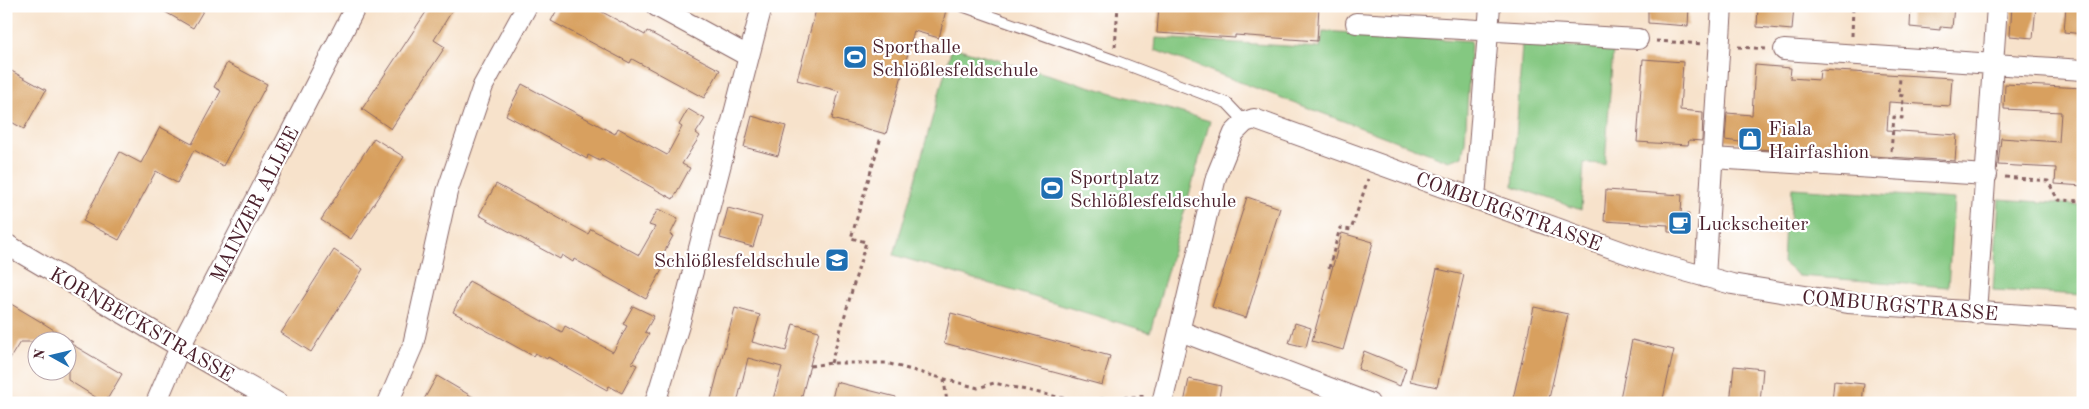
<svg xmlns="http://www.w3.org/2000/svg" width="2089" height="409" font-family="'Old Standard TT',serif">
<rect width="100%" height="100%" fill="#fff"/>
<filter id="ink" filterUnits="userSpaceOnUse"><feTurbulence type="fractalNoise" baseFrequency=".02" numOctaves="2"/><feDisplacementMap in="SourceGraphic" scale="10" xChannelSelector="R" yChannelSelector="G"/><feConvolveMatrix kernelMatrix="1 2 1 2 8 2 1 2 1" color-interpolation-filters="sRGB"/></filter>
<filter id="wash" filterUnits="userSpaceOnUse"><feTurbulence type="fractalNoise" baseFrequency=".0096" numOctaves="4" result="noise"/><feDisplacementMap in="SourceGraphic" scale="20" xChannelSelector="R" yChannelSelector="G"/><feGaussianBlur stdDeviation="1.12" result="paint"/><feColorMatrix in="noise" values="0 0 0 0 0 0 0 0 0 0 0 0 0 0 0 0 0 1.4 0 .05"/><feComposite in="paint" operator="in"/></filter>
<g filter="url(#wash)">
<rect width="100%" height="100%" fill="#f7e2cb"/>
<!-- green -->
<path fill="#84c881" stroke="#677456" d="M1323,31l148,10 -6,101 -3,14 -13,5 -294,-111 1,-12 164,10z
M1522,44l91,5 -8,115 -21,-1 -3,47 -68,-24z
M952,47l258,74 -60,211 -256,-77z
M1792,188l162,11 -6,88 -149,-11 -16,-13 2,-41h5z
M1999,199l84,6v90l-90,-5z"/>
<g id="blocks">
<!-- building -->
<path fill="#d8a05e" d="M155,6h51l-13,22z
M430,6h25l-21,34 11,7 -54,82 -29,-20z
M559,6h32l54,29 2,-4 73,39 -16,28 -72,-39 -2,4 -79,-42z
M817,6h115l14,4 -7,28 -25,-7 -28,103 -54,-15 7,-28 -42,-11z
M1159,6h160l-2,35 -82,-6v3l-78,-5z
M1648,6h41l-1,20 -40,-3z
M1758,6h36l-2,24 -35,-3z
M1911,6h43l-2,22 -12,-1v3l-30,-3z
M2012,6h24l-3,32 -23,-2z
M2066,6h17v28l-19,-2z
M1643,59l40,3 -3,48 23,2 -1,29 -13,-1 -1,5 -51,-3z
M227,63l40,21 -44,82 -29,-16 -17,33 -21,-12 -37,69 -36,-19 37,-69 21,11 19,-36 32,17 29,-53 -7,-4z
M1755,65l36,3 -1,10 29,2 1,-10 132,8 -2,28 -61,-4 -2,28 70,5 -2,26 -215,-13v-6l-15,-2 2,-27 25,2z
M6,68l40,22 -22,39 -18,-10z
M522,84l93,50 3,-6 49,27 15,-28 -3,-2 9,-16 17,10 -9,14 4,3 -18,28 8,4 -17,31 -72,-40 -1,2 -12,-6 -1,4 -81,-44z
M2005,84l78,4v98l-28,-2 1,-16 -58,-3 3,-27 58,4 2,-30 -57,-3z
M752,116l34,10 -8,30 -34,-9z
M374,138l30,19 -53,82 -30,-19z
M496,184l92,50 3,-5 48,26 16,-28 -6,-2 9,-16 20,10 -8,16 3,1 -16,29 6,3 -17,31 -72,-40 -1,3 -11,-7 -2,4 -81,-44z
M1606,190l76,5 -1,19h8l-1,19 -20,-1v-7l-64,-4z
M1247,197l33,11 -34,110 -34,-11z
M728,208l34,9 -9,30 -33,-9z
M1342,233l31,9 -30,108 -31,-9z
M334,250l29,19 -52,83 -30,-19z
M1437,269l27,6 -27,112 -27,-6z
M469,281l93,51 3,-6 48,26 14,-26 -4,-2 10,-18 21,10 -9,16 4,2 -17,29 5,2 -15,28 -13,-7 -2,4 -59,-33 -1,2 -12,-6 -2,3 -80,-44z
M6,301l37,22 30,19h-53l-14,23z
M1534,307l34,7 -20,89h-36z
M735,308l25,7 -8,27 34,9 7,-27 26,7 -19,72h-28l10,-36 -34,-9 -11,45h-27z
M951,313l159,43 -8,29 -158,-42z
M1295,323l16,5 -5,19 -17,-4z
M1632,340l42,10 -12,53h-43z
M68,342l54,32 -17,29 -37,-23z
M1364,351l42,17 -6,18 -42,-17z
M1734,366l29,3 -3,34h-30z
M437,376l46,27h-61z
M1189,379l32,7 -3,17h-34z
M1834,381l30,3 -2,19h-30z
M836,382l60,15 -1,6h-64z"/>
</g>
</g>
<g filter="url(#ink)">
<use href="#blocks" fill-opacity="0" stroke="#876363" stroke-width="1"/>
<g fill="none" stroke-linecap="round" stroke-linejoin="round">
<!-- lane casing -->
<g stroke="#876363" stroke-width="12">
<path id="lane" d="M962,6l152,54 113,43 18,19"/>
</g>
<!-- street casing -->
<g stroke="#876363" stroke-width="22">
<path id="street" d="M656,6l92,50
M1356,23l282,16
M1784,50l299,20
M1712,158l275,17
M1475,199l15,-193
M6,244l174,103 98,56
M1705,277l17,-271
M1976,313l21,-307
M1180,331l189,72
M156,403l24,-56 176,-341
M388,403l25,-58 34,-153 36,-106 44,-80
M655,403l24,-78 83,-319
M1162,403l54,-226 18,-44 11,-11 9,-3 391,141 87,24 116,19 235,16"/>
</g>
<!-- path -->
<path stroke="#876363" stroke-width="3" stroke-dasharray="4 4" stroke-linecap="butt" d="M1852,36l1,-30
M1656,41l46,3
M1115,47l3,-41
M1738,47l29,2
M1891,151l3,-34 8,1 1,-22 -4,-1 1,-19
M2005,177l43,4 10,19 25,1
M1329,268l11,-40 11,2 17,-51
M831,363l35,-121 -15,-4 30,-101
M810,366l21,-3h55l92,25 16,-5 82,18 70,-5
M944,379l3,24"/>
<!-- lane -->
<use href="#lane" stroke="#fff" stroke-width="10"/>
<!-- street -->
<use href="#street" stroke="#fff" stroke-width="20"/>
</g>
</g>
<!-- icons -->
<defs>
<g id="stadium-square" transform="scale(1.25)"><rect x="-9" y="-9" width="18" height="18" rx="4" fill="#1f6fb2" stroke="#fff"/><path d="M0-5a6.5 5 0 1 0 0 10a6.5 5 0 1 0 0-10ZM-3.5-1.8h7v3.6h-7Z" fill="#fff"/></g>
<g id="shop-square" transform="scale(1.25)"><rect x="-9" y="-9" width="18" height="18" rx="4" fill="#1f6fb2" stroke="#fff"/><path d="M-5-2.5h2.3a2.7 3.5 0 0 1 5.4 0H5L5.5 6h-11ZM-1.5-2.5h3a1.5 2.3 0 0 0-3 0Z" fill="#fff"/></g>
<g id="cafe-square" transform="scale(1.25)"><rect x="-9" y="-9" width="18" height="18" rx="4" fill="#1f6fb2" stroke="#fff"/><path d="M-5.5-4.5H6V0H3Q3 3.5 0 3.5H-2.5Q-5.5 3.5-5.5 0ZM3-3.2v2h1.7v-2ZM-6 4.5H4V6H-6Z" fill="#fff"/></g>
<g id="school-square" transform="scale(1.25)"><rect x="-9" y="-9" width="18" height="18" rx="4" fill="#1f6fb2" stroke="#fff"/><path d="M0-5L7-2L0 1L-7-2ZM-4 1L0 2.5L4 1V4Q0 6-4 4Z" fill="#fff"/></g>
</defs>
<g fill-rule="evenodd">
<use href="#stadium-square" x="855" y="57"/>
<use href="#shop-square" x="1750" y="139"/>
<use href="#stadium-square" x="1052" y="188"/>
<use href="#cafe-square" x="1680" y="223"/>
<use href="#school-square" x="837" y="260"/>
</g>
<g text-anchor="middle" stroke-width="4.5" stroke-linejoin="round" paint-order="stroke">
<!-- poi labels -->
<g font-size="20" fill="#4a1f2b" stroke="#fff" text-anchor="start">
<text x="872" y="53">Sporthalle<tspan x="872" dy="23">Schlößlesfeldschule</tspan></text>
<text x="1768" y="135">Fiala<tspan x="1768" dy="23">Hairfashion</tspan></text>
<text x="1070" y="184">Sportplatz<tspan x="1070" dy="23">Schlößlesfeldschule</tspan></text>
<text x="1698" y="230">Luckscheiter</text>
<text x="820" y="267" text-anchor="end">Schlößlesfeldschule</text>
</g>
<!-- street labels -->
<g font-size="20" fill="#4a1f2b" stroke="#fff">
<text transform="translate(254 204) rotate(-63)" y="7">MAINZER ALLEE</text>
<text transform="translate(1509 211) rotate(20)" y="7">COMBURGSTRASSE</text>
<text transform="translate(1900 305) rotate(5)" y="7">COMBURGSTRASSE</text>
<text transform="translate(142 324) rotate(30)" y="7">KORNBECKSTRASSE</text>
</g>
</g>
<!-- margin -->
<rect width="2089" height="409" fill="none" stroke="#fff" stroke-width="25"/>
<!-- north arrow -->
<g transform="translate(52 356) rotate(278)"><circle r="24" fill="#ffffff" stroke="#b7a5aa"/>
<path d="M0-4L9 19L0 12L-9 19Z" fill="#1f6fb2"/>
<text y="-8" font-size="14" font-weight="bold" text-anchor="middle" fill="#4a1f2b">N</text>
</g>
</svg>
